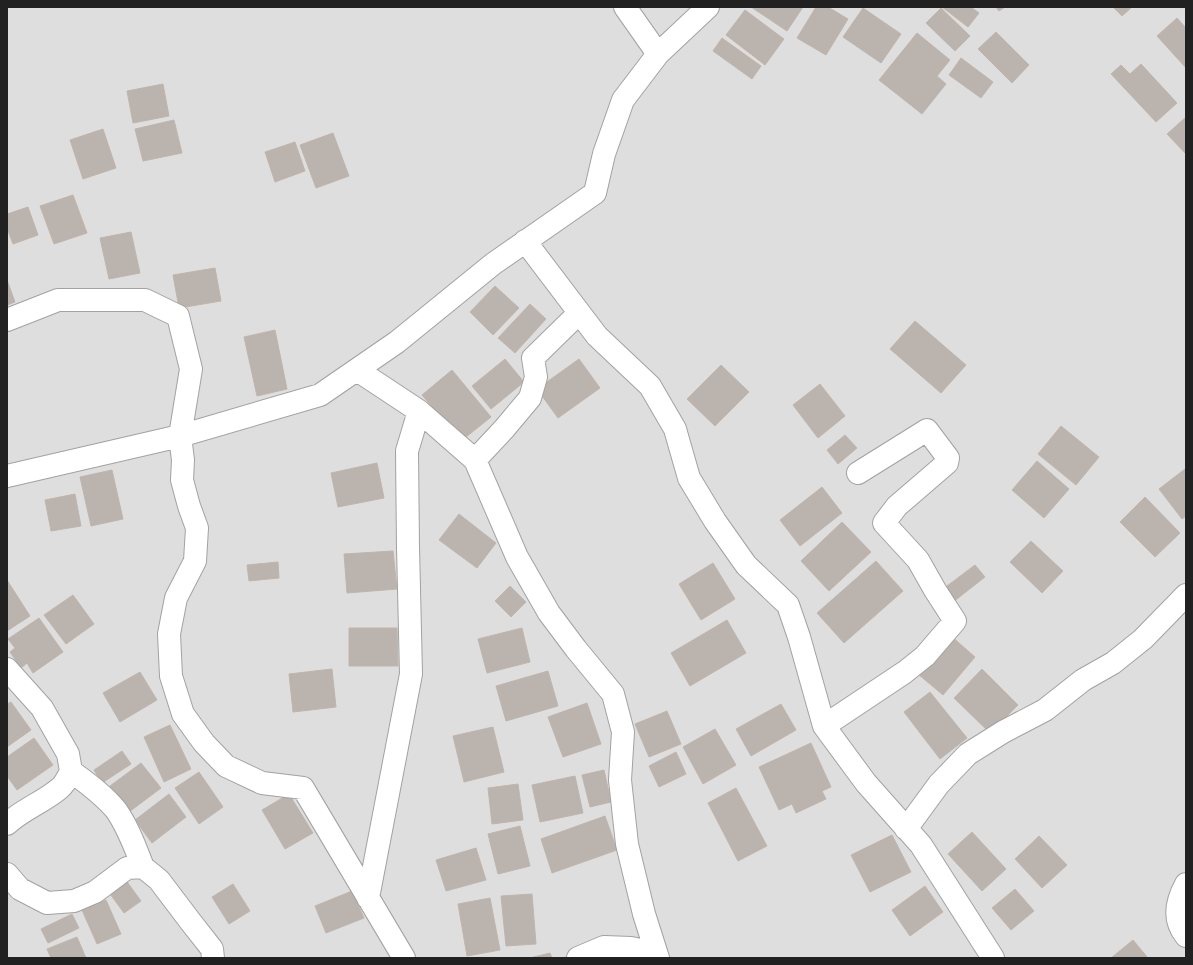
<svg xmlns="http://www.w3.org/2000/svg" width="1193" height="965" font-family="'Open Sans',sans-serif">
<rect width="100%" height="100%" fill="#f0eee9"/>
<!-- residential -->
<path fill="#dfdede" d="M7,7h1179v951h-1179z"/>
<!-- building -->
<path fill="#bab3ae" stroke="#c1b5ac" d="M751,7h52l-16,24z
M816,7h12l20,12 -22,36 -29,-17z
M942,7h29l8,6 -11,14z
M996,7h9l-6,4z
M1113,7h19l-10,9z
M863,8l38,26 -20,29 -38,-26z
M941,8l29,28 -15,15 -29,-28z
M745,10l39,29 -19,26 -39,-30z
M1177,18l9,10v40l-29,-32z
M996,32l33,33 -17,18 -34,-34z
M917,33l33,27 -13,16 9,8 -24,30 -43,-34z
M722,38l39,28 -9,13 -39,-28z
M961,58l32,24 -12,16 -32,-23z
M1141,64l36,39 -21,19 -45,-48 10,-9 9,9z
M163,84l6,32 -36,7 -6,-32z
M1186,117v37l-19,-20z
M174,120l8,33 -39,8 -8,-32z
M103,129l13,39 -33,11 -13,-39z
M333,133l16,43 -33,12 -16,-43z
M295,142l10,29 -30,11 -10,-30z
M73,195l14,38 -33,11 -14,-38z
M28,207l10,28 -25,9 -6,-16v-14z
M131,232l9,41 -31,6 -9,-41z
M215,268l6,33 -42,7 -6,-33z
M7,280l8,22 -8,3z
M495,286l24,22 -26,27 -23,-23z
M530,304l16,15 -31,34 -17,-15z
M915,321l51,44 -25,28 -51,-44z
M275,330l12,59 -30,7 -13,-59z
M505,359l19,23 -33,27 -19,-23z
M579,359l21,29 -42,30 -21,-29z
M721,365l28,27 -34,34 -28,-27z
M452,370l39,47 -30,24 -39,-46z
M820,384l25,32 -27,22 -25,-33z
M1061,426l38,31 -23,28 -38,-31z
M845,435l12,13 -19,16 -11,-14z
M1037,461l32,28 -25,29 -32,-28z
M377,463l7,35 -46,9 -7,-34z
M1185,469l1,2v45l-4,3 -23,-30z
M112,470l11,49 -32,7 -11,-49z
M822,487l20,26 -42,33 -20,-26z
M75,494l6,32 -30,5 -6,-31z
M1145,497l35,36 -25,24 -35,-35z
M459,514l37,29 -19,25 -38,-28z
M842,522l29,30 -42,39 -28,-30z
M1031,541l32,30 -21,22 -32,-31z
M393,551l4,38 -50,4 -3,-39z
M876,561l27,30 -59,52 -27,-30z
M278,562l1,16 -30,3 -2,-16z
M713,563l22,36 -34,21 -22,-36z
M975,565l10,12 -32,25 -10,-13z
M7,580l23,36 -23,15z
M510,586l16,16 -15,15 -16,-16z
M73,595l21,29 -28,20 -22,-29z
M39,618l24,34 -30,21 -6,-10 -6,5 -11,-16 5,-4 -7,-9z
M727,620l19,33 -56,33 -19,-33z
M349,628h48l1,38h-49z
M522,628l8,34 -43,11 -9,-34z
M951,636l24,21 -32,38 -25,-21z
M332,669l4,38 -43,5 -4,-38z
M982,669l36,36 -28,28 -36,-35z
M548,671l10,35 -52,15 -10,-35z
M140,672l17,28 -37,22 -17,-29z
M930,692l37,46 -27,21 -36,-47z
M11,702l20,28 -24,17v-43z
M587,703l14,41 -38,13 -15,-40z
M781,704l15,26 -45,26 -15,-27z
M667,711l14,33 -32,13 -14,-33z
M170,725l21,44 -27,13 -20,-45z
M493,727l11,45 -40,10 -11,-46z
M715,729l21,36 -33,19 -20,-37z
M34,738l19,27 -36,25 -10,-14v-19z
M811,743l20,44 -9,4 4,8 -30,14 -4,-9 -13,6 -20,-43z
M122,751l9,13 -29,19 -8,-13z
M676,752l10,22 -27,13 -10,-21z
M141,763l20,25 -32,24 -19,-26z
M604,770l7,32 -21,5 -8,-32z
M199,772l24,35 -24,17 -24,-36z
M575,776l8,37 -43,9 -8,-37z
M518,784l5,36 -31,4 -4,-36z
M736,788l31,58 -29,15 -30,-58z
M169,794l17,23 -34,26 -17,-23z
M289,794l24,39 -28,16 -23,-39z
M605,816l12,34 -65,23 -11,-34z
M520,826l10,40 -32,8 -10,-40z
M972,832l34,37 -24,22 -34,-37z
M892,835l19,37 -41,20 -19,-37z
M1039,836l28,29 -25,23 -27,-29z
M476,848l10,32 -40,11 -10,-31z
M125,879l16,22 -17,12 -16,-22z
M233,884l17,27 -21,13 -17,-27z
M925,886l18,26 -33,24 -18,-26z
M1015,889l19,22 -23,19 -19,-22z
M352,891l12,27 -38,15 -11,-27z
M532,894l4,50 -30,2 -5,-50z
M490,898l10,52 -33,6 -9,-52z
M106,900l15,34 -24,10 -15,-34z
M72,914l7,14 -31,15 -7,-14z
M77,937l9,21h-35l-4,-9z
M1133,940l15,18h-37z
M550,953l2,5h-22z"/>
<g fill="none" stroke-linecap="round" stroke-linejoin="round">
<!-- minor casing -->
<g stroke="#a2a2a2" stroke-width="24">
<path id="minor" d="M625,7l33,47
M525,241l72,95 53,50 25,43 14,49 26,43 31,44 42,40 11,32 25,89 42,57 55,62 72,113
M7,320l51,-20h87l33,16 13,53 -11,67 3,24 -1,20 7,26 8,22 -2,33 -19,37 -7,36 2,42 12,38 21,29 22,23 36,17 41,5 101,170
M357,370l62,41 56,49 42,97 32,56 27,36 37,45 10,38 -3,48 7,64 17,70 14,44
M475,460l29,-31 26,-31 6,-21 -3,-19 46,-45
M7,476l173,-40 140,-41 77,-53 96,-78 102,-71 9,-39 19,-54 35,-46 50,-47
M7,669l35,39 26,46 3,17c-3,6 -6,13 -11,17 -16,14 -37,21 -53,36
M824,726l81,-54 20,-16 30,-35 -20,-31 -17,-30 -34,-37 13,-17 50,-43 1,-5 -21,-28 -69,43
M71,771c16,12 33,24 45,39 12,17 19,37 27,57
M906,829l33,-45 29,-30 35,-22 42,-22 38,-30 30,-17 30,-24 43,-44
M7,874l13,15 27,14 27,-2 21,-9 32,-24 16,-1 16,13 31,41 22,28 1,9
M1186,884c-10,18 -13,36 0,52
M368,898l43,-224 -3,-127 -1,-96 12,-40
M578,958l26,-11 27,1 24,5"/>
</g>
<!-- minor -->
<use href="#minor" stroke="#fff" stroke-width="22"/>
</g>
<!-- border -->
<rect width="1193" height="965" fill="none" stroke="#212121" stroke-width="16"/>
</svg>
